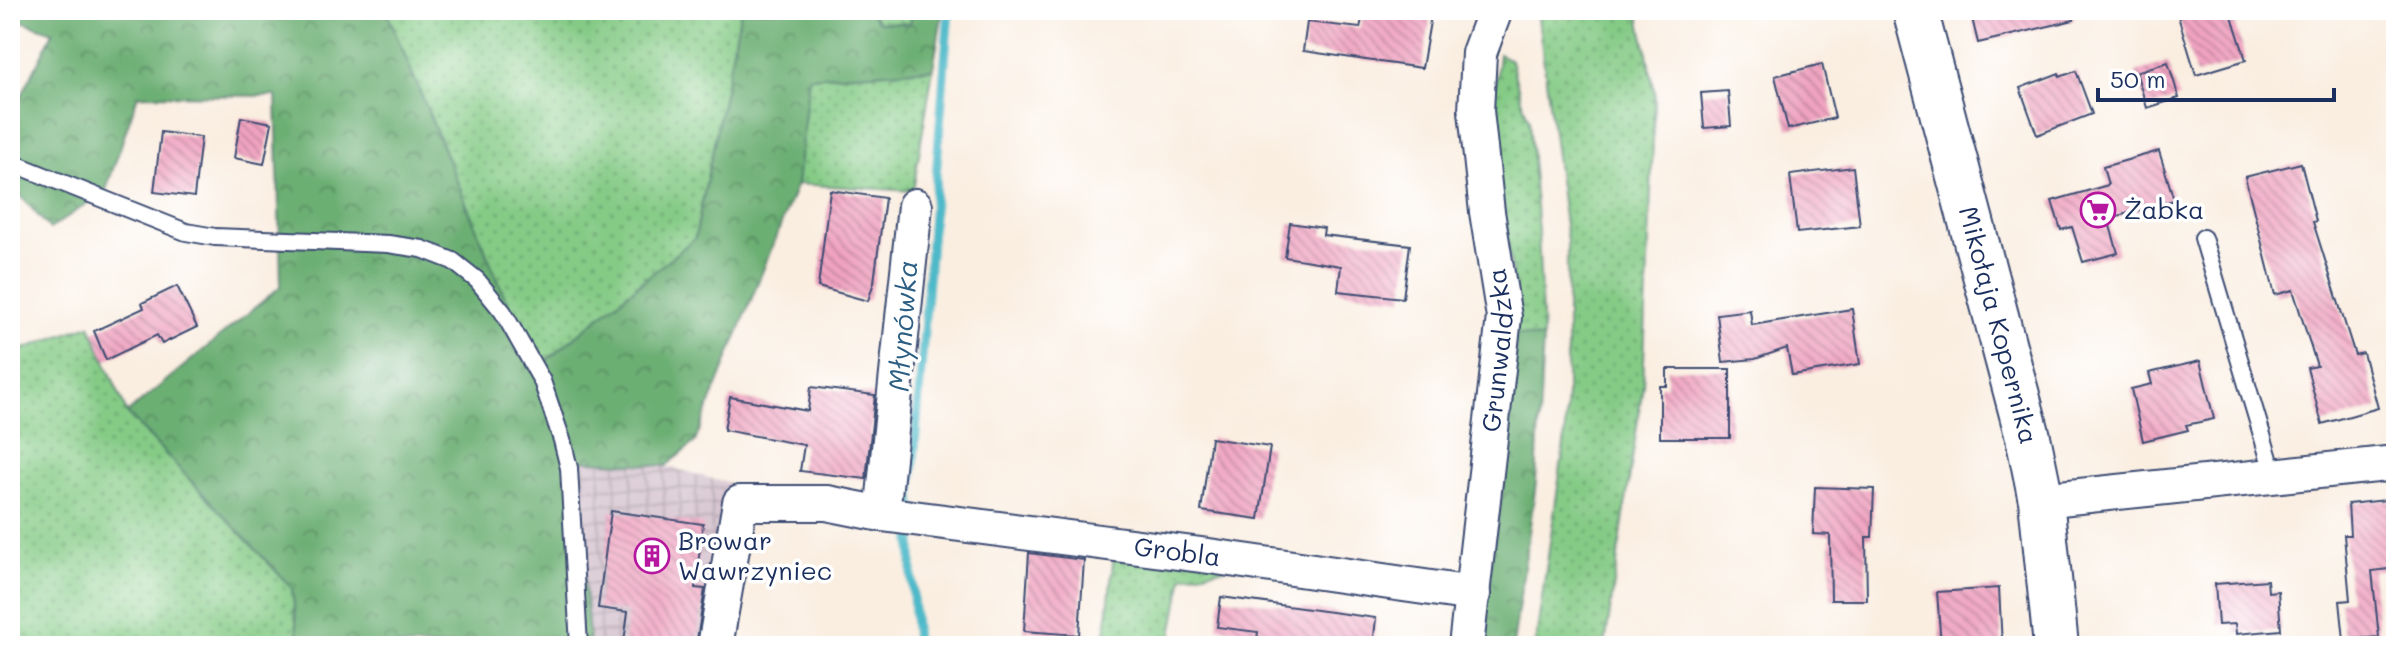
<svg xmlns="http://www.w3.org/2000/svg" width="2406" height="656" font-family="Mali,sans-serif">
<defs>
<pattern id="industrial-grid" width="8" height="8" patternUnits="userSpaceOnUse" patternTransform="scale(2)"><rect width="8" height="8" fill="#d1bdc9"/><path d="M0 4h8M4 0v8" fill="none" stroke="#a99aa6"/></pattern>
<pattern id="grass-dots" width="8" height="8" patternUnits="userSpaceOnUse" patternTransform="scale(2)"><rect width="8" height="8" fill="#85cb86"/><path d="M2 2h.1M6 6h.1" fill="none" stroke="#6ca571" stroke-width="1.8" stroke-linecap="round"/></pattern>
<pattern id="forest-crowns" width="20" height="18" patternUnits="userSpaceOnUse" patternTransform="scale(2)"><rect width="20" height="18" fill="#6caf73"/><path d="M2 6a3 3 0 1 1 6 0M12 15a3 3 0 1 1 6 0" fill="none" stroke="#588f62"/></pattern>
<pattern id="building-back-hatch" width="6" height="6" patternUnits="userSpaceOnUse" patternTransform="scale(2)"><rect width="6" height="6" fill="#f0a3c0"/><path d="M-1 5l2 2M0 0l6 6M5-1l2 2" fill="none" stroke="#c2859f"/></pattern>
</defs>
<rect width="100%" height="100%" fill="#fff"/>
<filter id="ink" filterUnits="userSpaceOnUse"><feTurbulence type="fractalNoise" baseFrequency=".0125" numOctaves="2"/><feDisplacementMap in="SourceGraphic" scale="16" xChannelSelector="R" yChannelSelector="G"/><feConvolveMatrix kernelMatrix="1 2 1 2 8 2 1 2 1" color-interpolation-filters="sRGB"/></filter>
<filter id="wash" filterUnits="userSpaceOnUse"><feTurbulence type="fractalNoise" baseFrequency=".006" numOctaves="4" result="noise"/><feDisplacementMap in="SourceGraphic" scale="32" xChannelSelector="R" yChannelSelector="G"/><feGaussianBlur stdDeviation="1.8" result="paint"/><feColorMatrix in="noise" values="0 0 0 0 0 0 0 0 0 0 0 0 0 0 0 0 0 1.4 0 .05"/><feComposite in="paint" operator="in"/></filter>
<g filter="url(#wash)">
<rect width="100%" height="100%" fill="#faeee1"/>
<!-- industrial -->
<path fill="url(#industrial-grid)" d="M574,460l92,6 72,20 -30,160h-118z"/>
<!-- grass -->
<path fill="url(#grass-dots)" stroke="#507d72" stroke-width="2" d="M386,10h355l-46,228 -160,132z
M868,10h44l-1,14 -33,-2z
M1537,10h101l17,83 -12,292 -38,261h-70l29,-201 3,-51v-153z
M1499,54l12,6 9,36 9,24 9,111 5,108 -27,-5 1,-23 -22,-163 -1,-49z
M933,69l-20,122 -116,-7 12,-107z
M90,325l37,88 165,175 7,58h-279l-10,-24v-268z
M1115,544l143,18 -75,14 -13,70h-66z"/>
<!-- forest -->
<path fill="url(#forest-crowns)" stroke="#446f68" stroke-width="2" d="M10,10h376l149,360 160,-132 46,-228h127l10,12 32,2 2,-14h31l-10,59 -124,8 -12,107 -102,258 -29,24 -92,-6 16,186h-291l-7,-58 -165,-175 154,-127 -5,-190 -138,-1 -32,95 -56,39 -40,-45v-65l43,-87 -43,-15z
M1516,334l27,5 -7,144 -23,163h-36l27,-165z"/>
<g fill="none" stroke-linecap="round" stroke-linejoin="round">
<!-- stream -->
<path stroke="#4db9c9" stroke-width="9" d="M916,646l-4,-69v-92l37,-475"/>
</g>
<g id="blocks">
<!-- building -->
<path fill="url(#building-back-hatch)" d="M1374,10h58l-10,58 -119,-17 4,-29 53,6 3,-13 10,2z
M1970,10h103l1,10 -96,23z
M2197,10h33l16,50 -50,15 -18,-59z
M2168,62l11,36 -32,10 -11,-36z
M1822,64l13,54 -47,11 -13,-53z
M2076,71l16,43 -55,21 -17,-47 39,-15 1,4z
M1728,91l3,35 -27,2 -3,-35z
M241,117l31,6 -8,41 -30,-6z
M161,132l40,5 -7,60 -40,-5z
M2159,151l15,49 -66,19 10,34 -35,9 -11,-35 -11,3 -9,-29 56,-16 -5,-18z
M2301,163l15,58 -3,1 42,133 8,-2 15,55 -56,16 -15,-56 10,-2 -24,-76 -18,5 -30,-118z
M1853,167l7,59 -63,7 -7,-58z
M830,190l55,8 -11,84 -6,19 -50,-14z
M1290,223l34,5 -1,7 87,10 -7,53 -65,-7 3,-25 -56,-9z
M177,286l20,41 -35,17 -5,-9 -51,25 -12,-29 50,-23 -2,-5z
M1852,309l8,55 -68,11 -5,-27 -32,11 -32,3 -6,-48 33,-4 2,15z
M2200,361l14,58 -28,6 2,5 -45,11 -12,-52 21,-5 -3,-11z
M1667,369h63v69h-70v-52h7z
M811,387l64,8 -9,84 -66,-8 4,-26 -80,-15 6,-33 78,14z
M1211,438l59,9 -11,72 -58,-8z
M1815,487l59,2 -2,48h-6l1,63h-36l-1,-65 -17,-1z
M2396,499v69l-24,3 7,66 -35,3 -4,-39 10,-1 -6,-65h6l-2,-31z
M611,511l92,13 -8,64 10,1 -9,57h-64v-3l-8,-1 4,-30 -30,-4z
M1029,553l55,7 -5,75 -55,-4z
M2267,580l1,12 10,-1 3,39 -45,4 -1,-10 -17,1 -3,-41z
M1999,588l3,58h-61l-4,-54z
M1221,597l155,21 -3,28h-117l2,-14 -41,-5z"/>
</g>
</g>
<g filter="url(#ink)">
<use href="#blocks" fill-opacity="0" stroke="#3c4c72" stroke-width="2"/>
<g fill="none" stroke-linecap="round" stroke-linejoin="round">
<!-- service casing -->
<g stroke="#3c4c72" stroke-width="20">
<path id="service" d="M10,162l176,70 29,5 173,7 34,5 31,12 24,19 26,32 39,69 20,59 7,28 10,178
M2203,238l71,237"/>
</g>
<!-- minor casing -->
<g stroke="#3c4c72" stroke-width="38">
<g id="minor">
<path d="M2041,500l355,-37"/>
<path d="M882,514l33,-308"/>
<path id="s1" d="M715,646l25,-143h87l55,11 327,42 264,38"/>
<path id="s2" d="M1466,646l38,-329 -17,-105 -11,-101 3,-58 16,-43"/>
</g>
</g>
<!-- primary casing -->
<g stroke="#3c4c72" stroke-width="48">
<g id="primary">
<path id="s3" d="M1915,10l113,427 13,63 15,146"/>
</g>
</g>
<!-- service -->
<use href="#service" stroke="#fff" stroke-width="16"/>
<!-- minor -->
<use href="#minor" stroke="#fff" stroke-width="34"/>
<!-- primary -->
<use href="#primary" stroke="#fff" stroke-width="44"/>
</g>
</g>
<!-- icons -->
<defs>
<g id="supermarket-ring" transform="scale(1.8)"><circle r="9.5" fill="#fff" stroke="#b5179e" stroke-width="1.5"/><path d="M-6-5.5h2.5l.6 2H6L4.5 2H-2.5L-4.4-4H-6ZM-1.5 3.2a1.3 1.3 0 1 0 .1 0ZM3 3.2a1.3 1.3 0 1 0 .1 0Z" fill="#b5179e"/></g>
<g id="building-ring" transform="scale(1.8)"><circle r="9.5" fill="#fff" stroke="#b5179e" stroke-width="1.5"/><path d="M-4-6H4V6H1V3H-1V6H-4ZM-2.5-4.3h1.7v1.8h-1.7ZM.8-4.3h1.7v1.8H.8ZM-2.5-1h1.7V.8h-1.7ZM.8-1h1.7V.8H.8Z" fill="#b5179e"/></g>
</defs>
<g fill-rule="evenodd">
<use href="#supermarket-ring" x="2098" y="210"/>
<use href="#building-ring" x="652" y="556"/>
</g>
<g text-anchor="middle" stroke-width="7" stroke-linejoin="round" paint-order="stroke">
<!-- poi labels -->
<g font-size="26" fill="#1b2f5e" stroke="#fff" text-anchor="start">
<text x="2124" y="219">Żabka</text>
<text x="678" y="550">Browar<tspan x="678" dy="30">Wawrzyniec</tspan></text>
</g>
<!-- street labels -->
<g font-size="26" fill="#1b2f5e" stroke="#fff">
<text dy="9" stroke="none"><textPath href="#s3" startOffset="326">Mikołaja Kopernika</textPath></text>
<text dy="9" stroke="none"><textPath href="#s2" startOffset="298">Grunwaldzka</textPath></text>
<text dy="9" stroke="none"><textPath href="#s1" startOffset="586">Grobla</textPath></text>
</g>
<!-- water labels -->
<g font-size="28" font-style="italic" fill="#2c5f83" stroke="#fff">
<text transform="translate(903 326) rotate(-86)" y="10">Młynówka</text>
</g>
</g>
<!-- margin -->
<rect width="2406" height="656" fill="none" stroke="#fff" stroke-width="40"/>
<!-- scale -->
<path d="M2098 88v12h236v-12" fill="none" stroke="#1b2f5e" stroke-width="4"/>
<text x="2110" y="88" font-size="24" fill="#1b2f5e" stroke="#ffffff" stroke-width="6" paint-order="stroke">50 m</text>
</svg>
